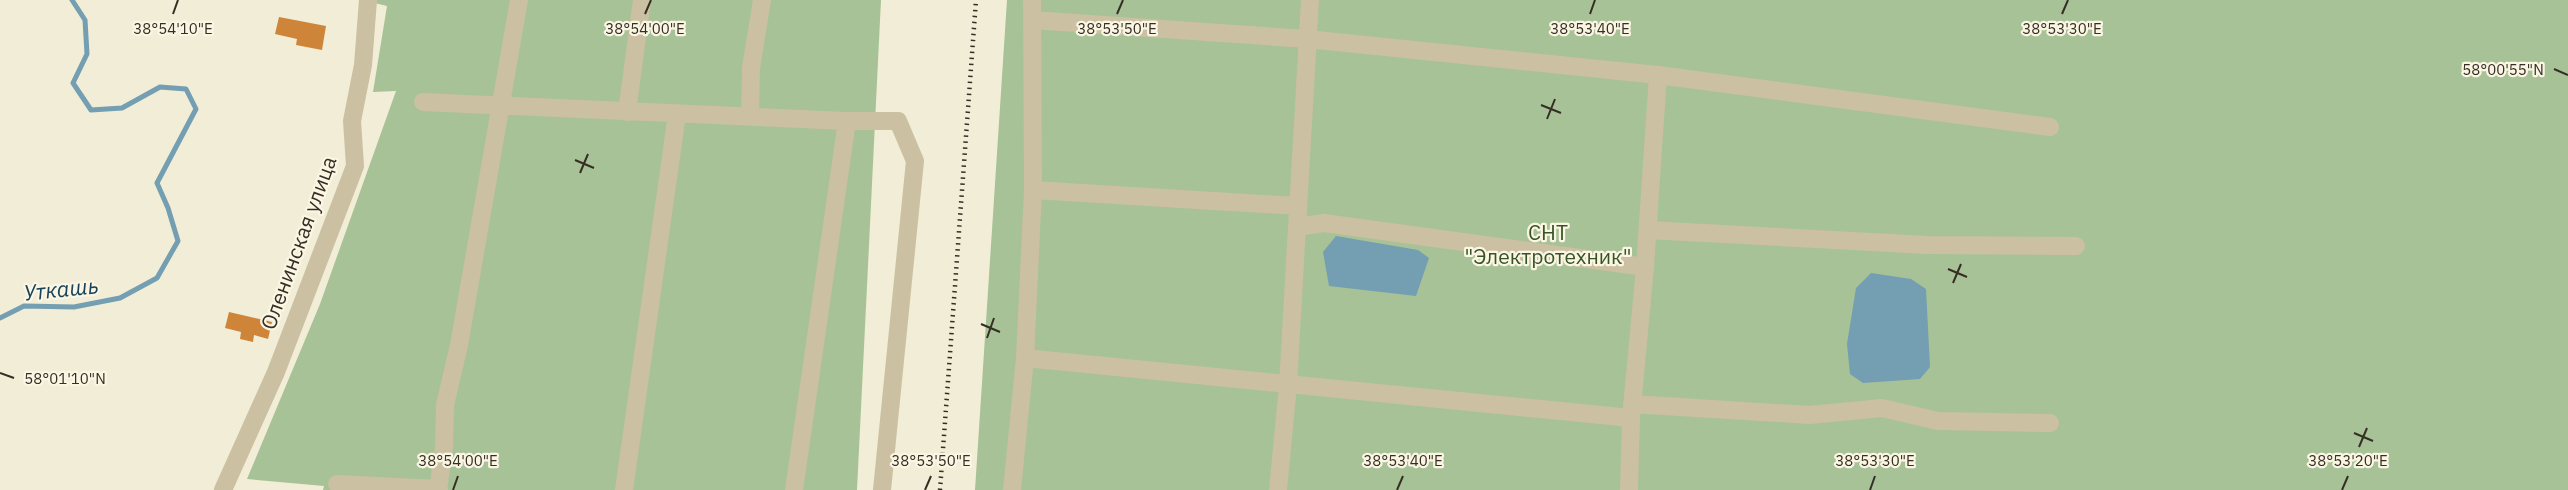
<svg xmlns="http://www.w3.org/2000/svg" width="2568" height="490" font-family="'IBM Plex Sans',sans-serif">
<rect width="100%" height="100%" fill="#f2edd6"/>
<!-- green -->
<path fill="#a7c296" d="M362,0h519l-24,490h-534l1,-4 -77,-7 73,-175 76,-213 -23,1 14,-86z
M1007,0h1561v490h-1593z"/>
<!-- water -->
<path fill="#749eb1" d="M1336,236l82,14 11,8 -13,38 -87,-10 -6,-34z
M1871,273l40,6 15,10 4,78 -10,12 -57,4 -13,-9 -3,-30 9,-56z"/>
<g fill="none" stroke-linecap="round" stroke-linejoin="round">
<!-- stream -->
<path stroke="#749eb1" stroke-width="5" d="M0,318l24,-12 50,1 46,-9 37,-20 21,-37 -10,-33 -11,-25 39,-74 -10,-20 -26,-2 -38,21 -31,2 -18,-27 14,-29 -2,-34 -13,-20"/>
</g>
<!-- building -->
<path fill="#ce8539" d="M279,17l47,9 -4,24 -26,-5 1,-6 -22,-5z
M229,312l43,10 -4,17 -14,-4 -1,7 -13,-3 1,-7 -16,-4z"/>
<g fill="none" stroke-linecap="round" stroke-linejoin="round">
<!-- minor -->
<path stroke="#cbc0a2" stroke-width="18" d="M1032,20l275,19 351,36 392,52
M423,102l424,19h51l17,40 -33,329
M627,112l15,-112
M750,117l1,-49 11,-68
M1033,190l265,16
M1297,227l27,-4 321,44
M1648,230l279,15 149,1
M1025,358l606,60
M1632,404l178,11 72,-7 56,13 112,2
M337,484l102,5
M223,490l53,-118 79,-206 -3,-45 11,-56 5,-65
M438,490l6,-42 1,-43 14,-60 60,-345
M624,490l53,-376
M794,490l53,-369
M1012,490l13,-132 8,-168 -1,-190
M1278,490l10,-105 22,-385
M1629,490l2,-72 14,-151 13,-192"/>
<!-- rail -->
<path stroke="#352e25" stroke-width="4.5" stroke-dasharray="1.5 4.5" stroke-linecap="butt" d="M940,490l36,-490"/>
</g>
<!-- ticks -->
<path fill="none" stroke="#352e25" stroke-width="2" d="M173,14l5,-14M645,14l6,-14M1117,14l6,-14M1590,14l5,-14M2062,14l6,-14M2554,69l14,6M1541,105l20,8M1547,119l8,-20M575,160l19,8M580,173l8,-19M1948,269l19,8M1953,283l8,-19M981,324l19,8M987,338l7,-20M0,373l14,5M2354,433l19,8M2359,447l8,-19M453,490l5,-14M925,490l6,-14M1397,490l6,-14M1870,490l5,-14M2342,490l6,-14"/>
<g text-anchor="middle" stroke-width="4.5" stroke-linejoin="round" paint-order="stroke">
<!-- park labels -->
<g font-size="21" fill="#385427" stroke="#faf6e3">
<text x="1548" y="240">СНТ<tspan x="1548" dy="24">"Электротехник"</tspan></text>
</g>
<!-- street labels -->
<g font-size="21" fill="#352e25" stroke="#faf6e3">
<text transform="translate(299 243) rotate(-70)" y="7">Оленинская улица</text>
</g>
<!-- water labels -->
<g font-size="22" font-style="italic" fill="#184358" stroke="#faf6e3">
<text transform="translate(61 289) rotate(-6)" y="8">Уткашь</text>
</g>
</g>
<g font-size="15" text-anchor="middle" fill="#352e25" stroke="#faf6e3" stroke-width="4.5" stroke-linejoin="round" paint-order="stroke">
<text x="173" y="34">38°54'10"E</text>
<text x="645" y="34">38°54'00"E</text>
<text x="1117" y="34">38°53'50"E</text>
<text x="1590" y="34">38°53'40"E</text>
<text x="2062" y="34">38°53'30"E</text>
<text x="2503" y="75">58°00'55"N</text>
<text x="65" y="384">58°01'10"N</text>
<text x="458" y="466">38°54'00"E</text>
<text x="931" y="466">38°53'50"E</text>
<text x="1403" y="466">38°53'40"E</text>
<text x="1875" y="466">38°53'30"E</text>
<text x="2348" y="466">38°53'20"E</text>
</g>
</svg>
